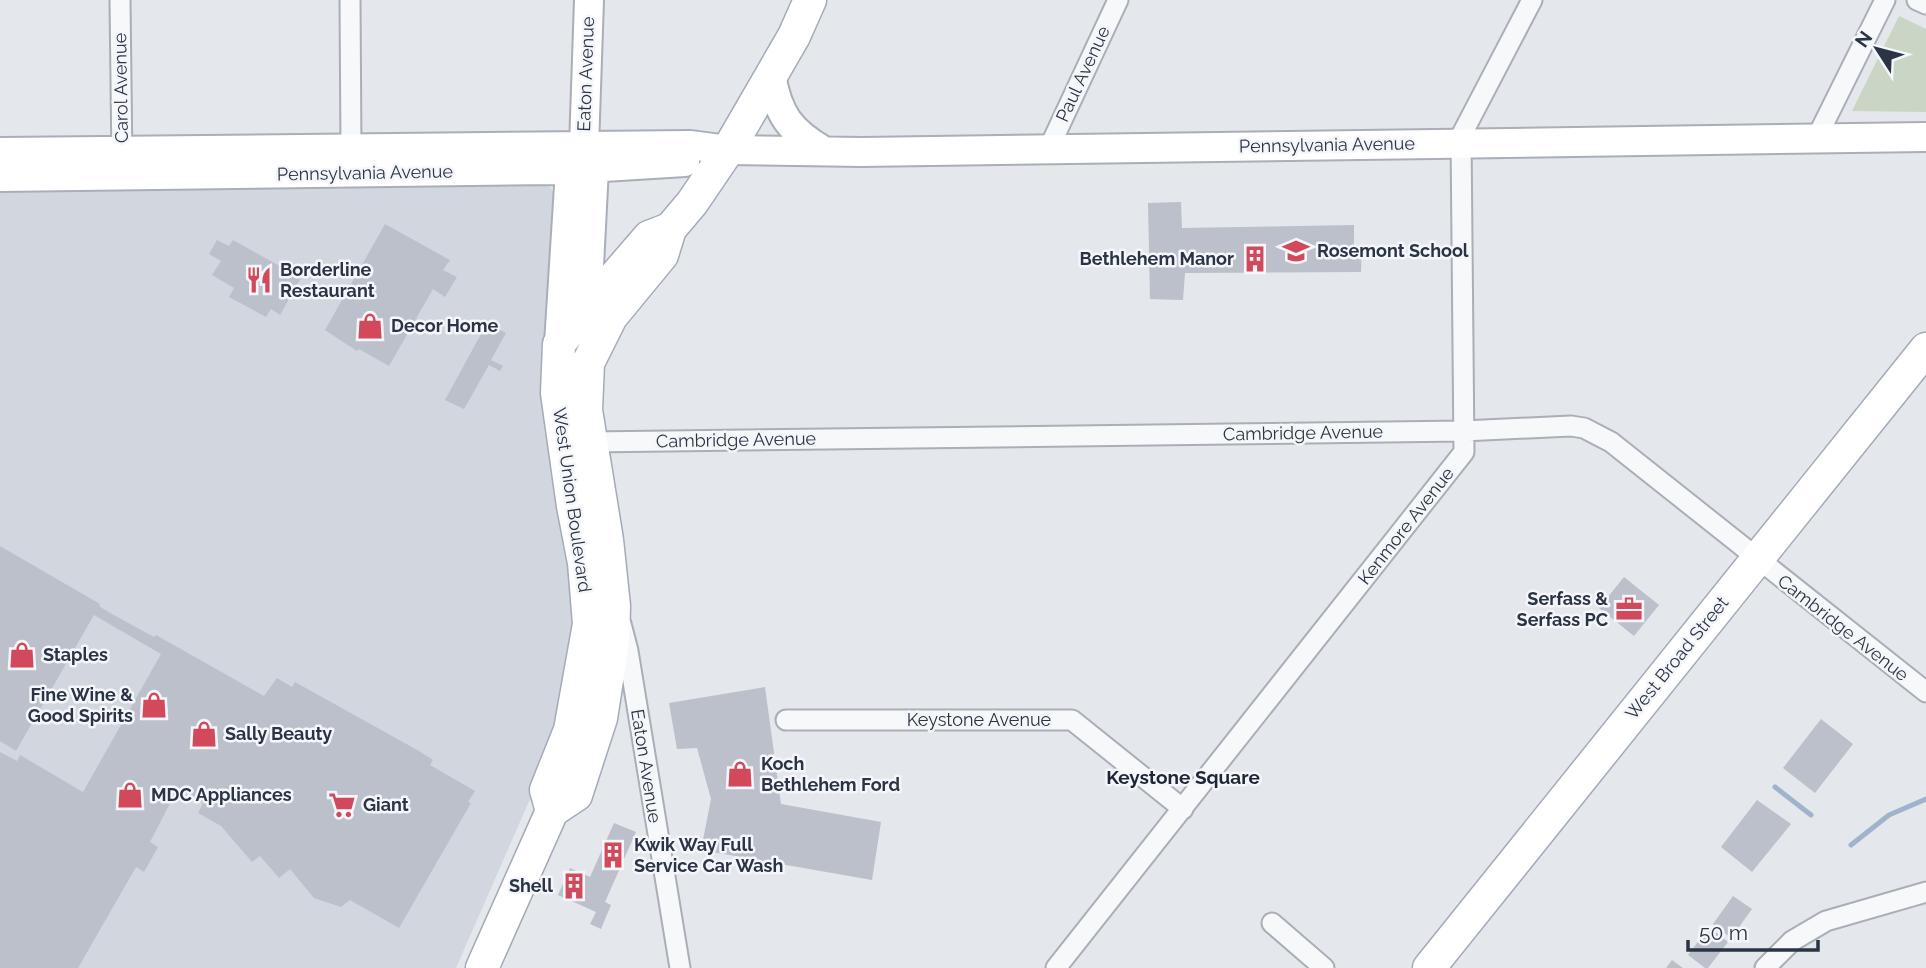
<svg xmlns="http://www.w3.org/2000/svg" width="1926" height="968" font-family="Raleway,sans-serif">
<rect width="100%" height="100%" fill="#e4e7ec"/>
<!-- built -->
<path fill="#d2d6de" d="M524,181l26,6 6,8 23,433 -31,130 -92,210h-456v-784z"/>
<!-- green -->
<path fill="#c9d6c5" d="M1899,16l27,13v83l-74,-1z"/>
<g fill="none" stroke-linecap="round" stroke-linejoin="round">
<!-- stream -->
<path stroke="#9fb4cc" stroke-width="5" d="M1775,787l36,28
M1851,845l38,-30 37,-16"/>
</g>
<!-- building -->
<path fill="#bbc0ca" d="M1181,202l1,26 172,-3v20h8l-1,27 -176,1 -2,27 -33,-1 -2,-96z
M385,224l65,36 -7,10 14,7 -12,20 -12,-8 -44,77 -30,-17 -2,2 -32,-21z
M217,240l12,6 4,-6 68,38 -21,37 -9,-6 -5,8 -37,-20 5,-9 -22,-13 9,-14 -12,-7z
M487,323l19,10 -15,27 12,6 -3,5 -11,-6 -25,44 -19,-9z
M0,546l100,58 -1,2 11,7 44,24 2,-2 108,61 13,-18 15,9 3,-5 124,69 14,9 -3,5 45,26 -7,11 3,1 -72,125 -49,-28 -9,7 -27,-9 -24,-29 -11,9 -19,-22 -8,6 -31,-36 -23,-13 5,-10 -25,-15 -28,54 8,5 -14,25 -8,-5 -58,101h-78v-216l17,9 3,-6 63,37 78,-138 -67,-39 -78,136 -16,-10z
M1624,577l35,28 -25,31 -35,-28z
M765,687l16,117 100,18 -9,58 -171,-30 10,-51 -14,-51 -20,1 -8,-46z
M1821,719l32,25 -38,49 -32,-25z
M1757,800l34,24 -39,48 -31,-25z
M614,823l22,9 -31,70 6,3 -10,24 -11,-5 6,-12 -38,-17 12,-27 20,9z
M1733,896l19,13 -21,29 -18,-14z
M1709,927l19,15 -20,26h-3l-17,-13z
M1672,960l11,8h-17z"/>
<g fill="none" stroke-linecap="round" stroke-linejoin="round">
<!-- street casing -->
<g stroke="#a9aeb7" stroke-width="23">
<path id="street" d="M120,0l2,163
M350,0l1,149
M1917,0l9,4
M1816,139l69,-139
M1049,148l69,-148
M590,442l640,-8 233,-3 108,-5 13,2 27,14 315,250
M621,624l7,27 52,317
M786,720h286l111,89
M1272,923l52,45
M1056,968l408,-516 -3,-316 71,-136
M1765,968l27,-27 34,-20 100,-29"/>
</g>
<!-- secondary casing -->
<g stroke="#a9aeb7" stroke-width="32">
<path id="secondary" d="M771,75c7,40 19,56 53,76
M0,152l690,-7 38,5 134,2 1064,-15
M0,177l555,-7 130,-8
M586,324l8,-156 -10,-21 5,-147
M559,344l11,-174 9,-15"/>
</g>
<!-- primary casing -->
<g stroke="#a3abb8" stroke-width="35">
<path id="primary" d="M552,811l-6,-21 24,-60 19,-106 -5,-61 -11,-57 -16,-113 2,-49 27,-34 63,-73 18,-7
M482,968l70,-157 24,-16 25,-77 12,-76 1,-36 -7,-66 -21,-130 2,-47 23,-46 51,-62 8,-26 22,-26 36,-53 66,-114 16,-36
M1429,968l497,-619"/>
</g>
<!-- street -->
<use href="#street" stroke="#f7f8fa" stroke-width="19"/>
<!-- secondary -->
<use href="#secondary" stroke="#fff" stroke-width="28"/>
<!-- primary -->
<use href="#primary" stroke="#fff" stroke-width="32"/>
</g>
<!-- icons -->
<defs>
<g id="school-bare" transform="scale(2.1)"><path d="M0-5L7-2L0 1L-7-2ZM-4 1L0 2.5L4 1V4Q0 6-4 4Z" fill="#d1495b" stroke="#f4f6f9" stroke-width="2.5" paint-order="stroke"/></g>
<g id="building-bare" transform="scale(2.1)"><path d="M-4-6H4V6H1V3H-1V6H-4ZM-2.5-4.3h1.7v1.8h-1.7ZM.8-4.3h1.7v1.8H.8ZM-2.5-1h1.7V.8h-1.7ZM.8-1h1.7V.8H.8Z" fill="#d1495b" stroke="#f4f6f9" stroke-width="2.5" paint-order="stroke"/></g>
<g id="restaurant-bare" transform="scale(2.1)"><path d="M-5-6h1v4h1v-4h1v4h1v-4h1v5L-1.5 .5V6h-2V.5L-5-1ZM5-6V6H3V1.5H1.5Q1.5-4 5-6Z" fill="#d1495b" stroke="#f4f6f9" stroke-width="2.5" paint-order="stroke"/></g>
<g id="shop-bare" transform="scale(2.1)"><path d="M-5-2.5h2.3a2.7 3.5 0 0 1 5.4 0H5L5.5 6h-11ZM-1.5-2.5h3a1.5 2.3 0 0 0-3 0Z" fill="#d1495b" stroke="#f4f6f9" stroke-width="2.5" paint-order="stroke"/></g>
<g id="office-bare" transform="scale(2.1)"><path d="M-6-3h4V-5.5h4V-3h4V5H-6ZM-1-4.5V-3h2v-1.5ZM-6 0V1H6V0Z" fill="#d1495b" stroke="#f4f6f9" stroke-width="2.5" paint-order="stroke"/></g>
<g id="supermarket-bare" transform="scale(2.1)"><path d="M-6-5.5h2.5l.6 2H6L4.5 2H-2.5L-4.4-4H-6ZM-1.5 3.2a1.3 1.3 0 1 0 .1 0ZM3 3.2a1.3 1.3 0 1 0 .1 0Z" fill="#d1495b" stroke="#f4f6f9" stroke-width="2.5" paint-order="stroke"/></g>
</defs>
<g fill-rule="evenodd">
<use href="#school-bare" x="1296" y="251"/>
<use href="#building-bare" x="1255" y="259"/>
<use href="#restaurant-bare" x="259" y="280"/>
<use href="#shop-bare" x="370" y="326"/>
<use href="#office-bare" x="1629" y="609"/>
<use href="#shop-bare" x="22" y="655"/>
<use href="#shop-bare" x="154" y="705"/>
<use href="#shop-bare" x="204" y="734"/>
<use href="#shop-bare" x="740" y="774"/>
<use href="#shop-bare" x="130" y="795"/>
<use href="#supermarket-bare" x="342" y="805"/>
<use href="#building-bare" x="613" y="855"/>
<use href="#building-bare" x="574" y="886"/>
</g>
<g text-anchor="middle" stroke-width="5" stroke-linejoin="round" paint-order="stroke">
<!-- street labels -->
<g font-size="18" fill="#2b3445" stroke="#f4f6f9">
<text transform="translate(586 74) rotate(-88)" y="6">Eaton Avenue</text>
<text transform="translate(1083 74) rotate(-65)" y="6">Paul Avenue</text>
<text transform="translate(121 88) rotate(-91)" y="6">Carol Avenue</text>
<text transform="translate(1327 145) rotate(-1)" y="6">Pennsylvania Avenue</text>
<text transform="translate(365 173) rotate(-1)" y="6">Pennsylvania Avenue</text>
<text transform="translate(1303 433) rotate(-1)" y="6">Cambridge Avenue</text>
<text transform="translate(736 440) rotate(-1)" y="6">Cambridge Avenue</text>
<text transform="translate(572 500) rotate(82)" y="6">West Union Boulevard</text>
<text transform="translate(1406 526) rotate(-52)" y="6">Kenmore Avenue</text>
<text transform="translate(1843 628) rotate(38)" y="6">Cambridge Avenue</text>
<text transform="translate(1677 658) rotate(-51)" y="6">West Broad Street</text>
<text x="979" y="726">Keystone Avenue</text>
<text transform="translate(646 766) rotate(81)" y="6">Eaton Avenue</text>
</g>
<!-- poi labels -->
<g font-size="18" font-weight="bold" fill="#2b3445" stroke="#f4f6f9" text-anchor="start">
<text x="1317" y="257">Rosemont School</text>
<text x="1234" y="265" text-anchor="end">Bethlehem Manor</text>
<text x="280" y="276">Borderline<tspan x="280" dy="21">Restaurant</tspan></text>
<text x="391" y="332">Decor Home</text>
<text x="1608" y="605" text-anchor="end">Serfass &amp;<tspan x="1608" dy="21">Serfass PC</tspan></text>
<text x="43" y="661">Staples</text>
<text x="133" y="701" text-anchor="end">Fine Wine &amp;<tspan x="133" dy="21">Good Spirits</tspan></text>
<text x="225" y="740">Sally Beauty</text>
<text x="761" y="770">Koch<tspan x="761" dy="21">Bethlehem Ford</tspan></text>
<text x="151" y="801">MDC Appliances</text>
<text x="363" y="811">Giant</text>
<text x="634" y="851">Kwik Way Full<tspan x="634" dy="21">Service Car Wash</tspan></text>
<text x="553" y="892" text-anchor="end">Shell</text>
</g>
<!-- neighbourhood labels -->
<g font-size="19" font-weight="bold" fill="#1d2536" stroke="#f4f6f9">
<text x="1183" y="784">Keystone Square</text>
</g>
</g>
<!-- north arrow -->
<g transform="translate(1877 49) rotate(306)" stroke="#f4f6f9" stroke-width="5" paint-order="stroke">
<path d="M0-5L12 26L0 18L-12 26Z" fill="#2b3445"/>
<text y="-10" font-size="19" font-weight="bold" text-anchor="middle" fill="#2b3445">N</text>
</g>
<!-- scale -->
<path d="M1688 940v10h130v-10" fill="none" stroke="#2b3445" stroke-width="3.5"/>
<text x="1699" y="940" font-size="21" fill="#2b3445" stroke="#f4f6f9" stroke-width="5" paint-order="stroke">50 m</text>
</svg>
